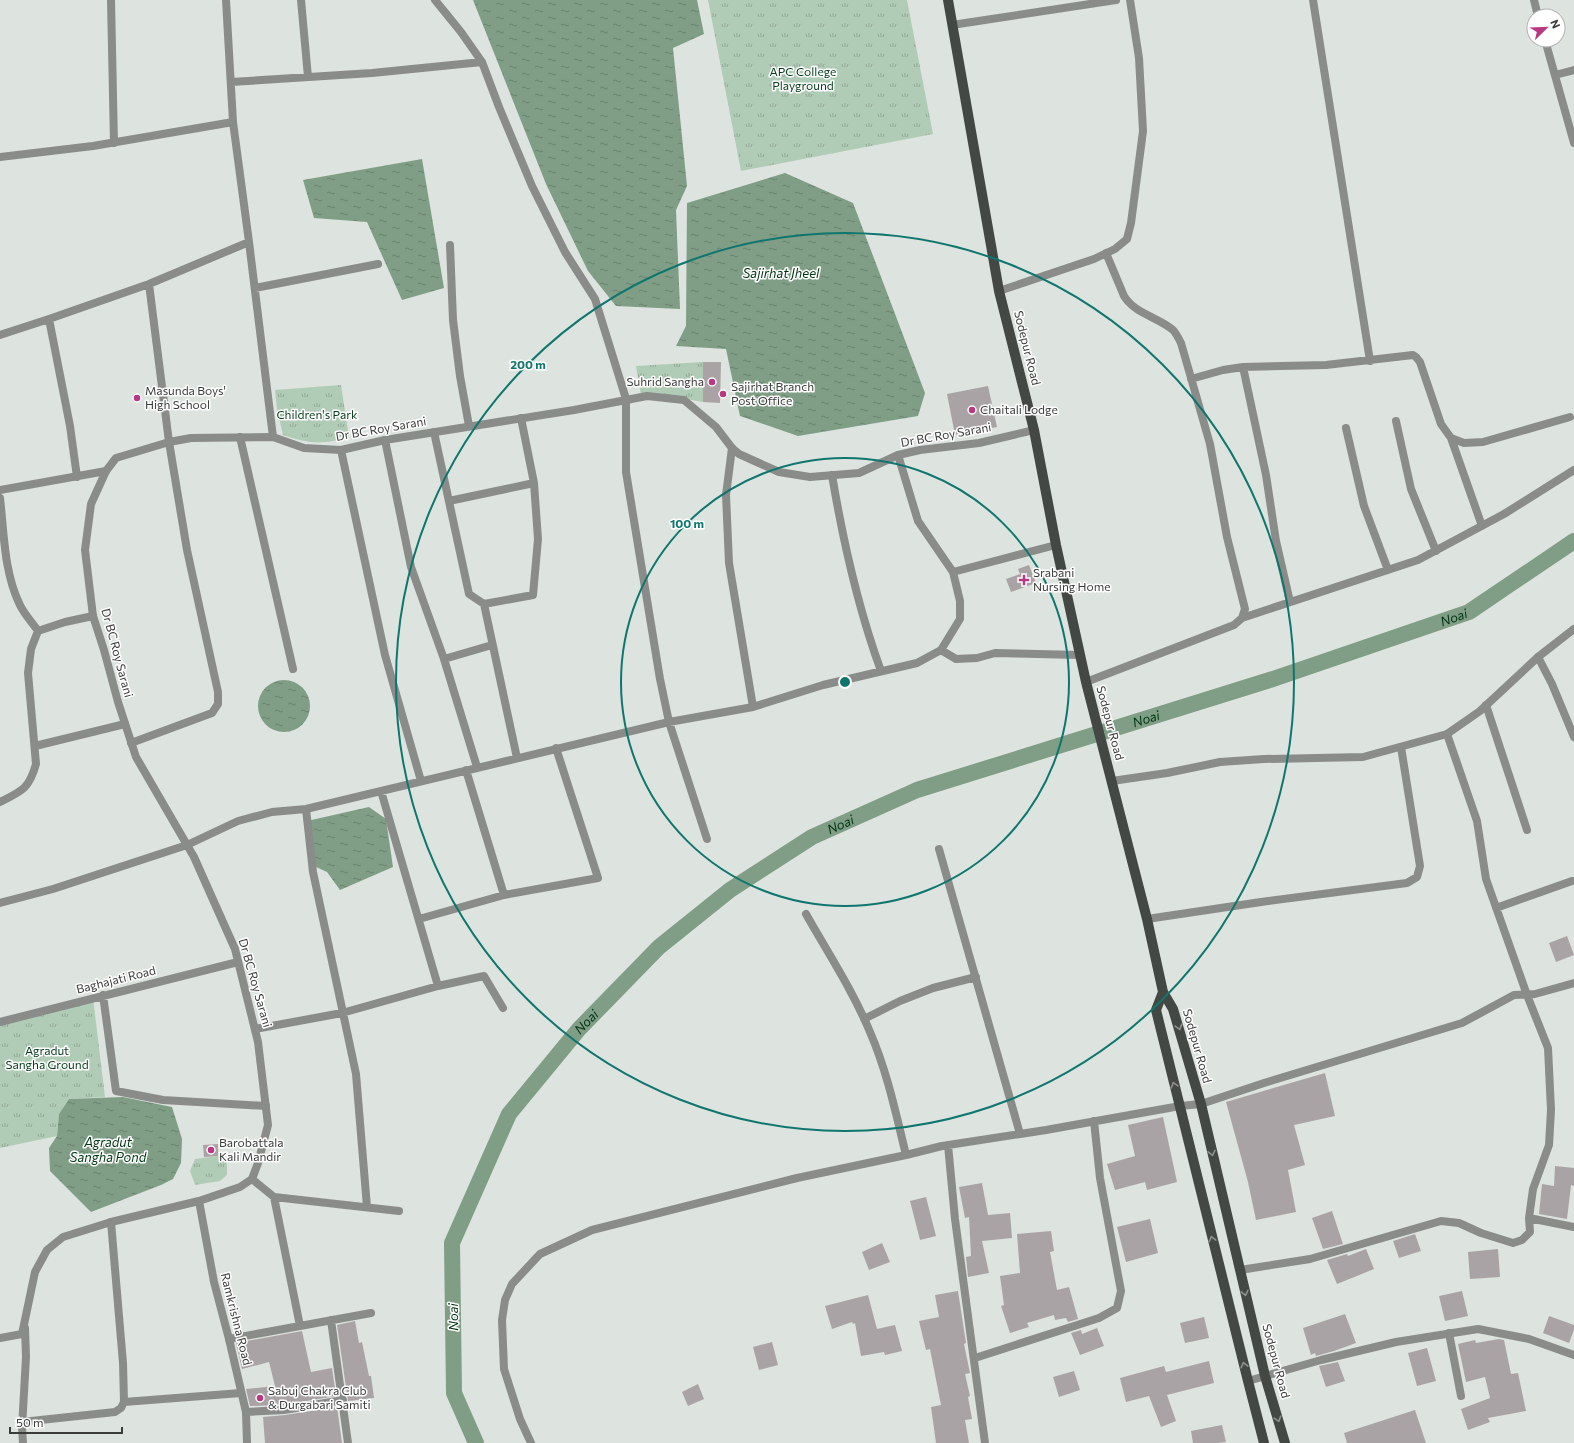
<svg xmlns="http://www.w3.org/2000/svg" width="1574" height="1443" font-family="Commissioner,sans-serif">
<defs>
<pattern id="grass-tufts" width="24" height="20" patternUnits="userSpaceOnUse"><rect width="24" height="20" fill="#b1ccb6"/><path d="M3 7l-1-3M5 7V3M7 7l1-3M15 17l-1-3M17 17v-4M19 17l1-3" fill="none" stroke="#91a795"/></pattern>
<pattern id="water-ripples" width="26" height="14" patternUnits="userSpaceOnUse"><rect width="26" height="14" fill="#7f9e85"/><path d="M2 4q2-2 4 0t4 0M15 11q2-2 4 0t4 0" fill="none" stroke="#69826e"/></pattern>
</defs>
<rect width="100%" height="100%" fill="#dde3de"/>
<!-- grass -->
<path fill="url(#grass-tufts)" d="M708,0h199l26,134 -192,37z
M703,362v40l-17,-3 -45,-4 -5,-29z
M341,385l8,52c-27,8 -39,7 -66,-2l-6,-26 -2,-19z
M93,998l12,99 -36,2 -10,15 -2,22 -57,12v-127z
M218,1156l9,4v15l-7,6 -25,4 -5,-14 5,-12z"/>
<!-- water -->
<path fill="url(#water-ripples)" d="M473,0h224l7,34 -31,14 14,138 -11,24 4,99 -64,-3 -28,-35 -42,-87z
M422,159l22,129 -42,12 -35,-78 -53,-4 -11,-38z
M785,173l68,30 72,190 -7,23 -120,20 -58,-20 -14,-67 -50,-3 10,-20 1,-123z
M258 706a26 26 0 1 1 52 0a26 26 0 1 1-52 0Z
M369,807l17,12 7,48 -53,23 -13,-18 -15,-7 -5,-44z
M123,1097l49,10 10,32 -1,24 -8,16 -12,6 -70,27 -41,-41 -1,-23 8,-12 2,-22 10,-15z"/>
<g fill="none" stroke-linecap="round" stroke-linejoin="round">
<!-- canal -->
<path stroke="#7f9e85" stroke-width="16" id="s1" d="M476,1443l-22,-50 -2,-150 57,-129 70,-85 80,-82 71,-57 82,-53 105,-47 356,-111 196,-67 105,-71"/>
</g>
<!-- building -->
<path fill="#aaa3a6" d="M703,362h18l-1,41 -17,-1z
M988,386l9,41 -42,8 -8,-41z
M1029,565l7,18 -25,9 -5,-13 14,-5 -2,-5z
M1567,936l7,19 -18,7 -7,-19z
M1325,1073l10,43 -41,9 11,40 -17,5 8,42 -40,8 -8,-38 -22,-80z
M1163,1117l14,65 -30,8 -2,-8 -30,8 -8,-26 28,-8 -7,-31z
M218,1144v12l-14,1 -1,-12z
M1555,1166l19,2v18l-3,-1 -4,34 -28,-5 3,-30 12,2z
M982,1183l6,32 22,-2 2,25 -30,3 7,32 -21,4 -2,-20 5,-1 -2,-39 -4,1 -6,-31z
M926,1197l10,39 -16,4 -10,-39z
M1332,1211l11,33 -20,5 -11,-31z
M1150,1219l8,34 -32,9 -9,-35z
M1051,1231l3,20 -4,1 7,38 12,-3 9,32 -10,3 -2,-4 -11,2 -1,-5 -27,8 2,4 -19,6 -9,-27 3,-1 -4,-29 20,-3 -3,-39z
M1415,1234l6,17 -22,7 -6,-17z
M882,1243l8,19 -21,8 -7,-18z
M1366,1249l8,20 -37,15 -10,-24 20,-6 1,2z
M1498,1249l2,28 -30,2 -2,-27z
M958,1291l8,52 -2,1 6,29 -5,1 5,22 -2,1 4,22 -7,1 4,23h-33l-5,-36 10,-2 -11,-56 -4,1 -7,-29 20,-4 -4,-22z
M1462,1291l6,25 -23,5 -6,-25z
M868,1295l9,34 18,-4 7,26 -17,4 -1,-3 -23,4 -6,-33 -2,1 -1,-2 -20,7 -7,-23z
M1345,1314l11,29 -22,8 -18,5 -1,-3 -4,2 -8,-27z
M1549,1316l25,9v5l-5,13 -26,-10z
M1204,1317l5,21 -24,5 -5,-20z
M355,1321l4,22 3,-1 7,34h2l3,22 -26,3 -11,-76z
M1097,1328l7,18 -24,9 -9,-22 10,-3 1,4z
M302,1331l9,41 21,-4 4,28 -53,9 -33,1 -4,-17 29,-3 -6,-24 -27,7 -6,-26z
M1499,1339l5,1 7,34 7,-1 8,38 -38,7 2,4 -22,8 -7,-21 29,-11 -5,-21 -19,5 -8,-38 17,-4 1,3z
M772,1342l6,23 -19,5 -6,-23z
M1427,1348l9,33 -19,5 -9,-33z
M1209,1361l5,22 -47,12 9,26 -15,6 -12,-31 -23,6 -6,-24 44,-12 2,6z
M1338,1362l7,19 -19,6 -7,-21z
M1074,1371l6,19 -21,7 -6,-20z
M698,1384l6,15 -16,7 -6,-14z
M337,1407l5,36h-77l-2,-26 22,-2z
M1415,1410l11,33h-79l-3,-10z
M1222,1425l4,17 -8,1h-25l-2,-12z"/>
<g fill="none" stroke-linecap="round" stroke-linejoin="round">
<!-- minor -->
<path stroke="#8a8c8a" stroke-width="8" d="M111,0l3,143
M226,0l7,122 16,120
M301,0l7,77
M435,0l26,32 21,30 17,45 33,79 33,66 30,47 31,100v73l34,207 9,43 38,117
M1313,0l57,361
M1534,0l4,16
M1545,40l29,103
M1555,75l19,-5
M231,82l141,-9 110,-11
M0,157l93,-11 140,-24
M450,245l3,75 7,56 9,50
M255,288l123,-24
M999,291l95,-32 21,-10 12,-10 4,-16 12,-92 -4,-73 -9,-58
M49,319l21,107 7,51
M0,335l49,-16 100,-35 100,-42 24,195
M1243,367l23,108 10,66 14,61
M1191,379l32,-9 20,-3 83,-2 87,-10 3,2 4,5 21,62 10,14 13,5 19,-1 87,-25
M1396,421l15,68 25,62
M1346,428l18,78 24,64
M434,432l35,162 15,10 49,-9 5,-56 -4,-56 -13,-65
M240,437l53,232
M1451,438l31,88
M385,440l26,127 33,92 33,108
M732,448l-6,47 3,68 24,144 70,-22 94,-22 24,-13 19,-31v-18l-7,-29
M341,450l44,205 36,126
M898,455l20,66 35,51 103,-27
M832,475c11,66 26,133 49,196
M0,490l106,-19
M0,498c4,35 4,73 19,105 4,10 13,19 19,28
M449,501l85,-18
M484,604l33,154
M1242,618l176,-58 86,-46 70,-44
M941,650l15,9 21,-1 18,-5 85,2
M1538,657l14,27 22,53
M444,659l48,-14
M1086,682l148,-57 8,-7 3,-9 -18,-72 -17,-93 -29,-101c-2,-4 -5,-10 -8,-13 -15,-13 -38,-16 -49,-34l-18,-43
M1486,705l41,125
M131,743l81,-30 6,-9v-12l-31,-142 -18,-108 -20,-158
M35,746l90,-22
M466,770l38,125
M381,791l57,195
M0,802c22,-11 29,-13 36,-38l-8,-91 3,-24 7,-18 27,-9 28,-6
M306,809l7,63 43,202 11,133
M939,849l81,285
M0,903l53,-14 134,-44 51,-24 34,-9 34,-3 363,-87 84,-15
M1496,908l76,-27
M806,914c22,39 47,77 64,118 17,39 26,82 36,123
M419,919l85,-24 94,-17 -42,-130
M1147,919l114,-17 146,-19 10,-6 3,-11 -19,-119
M103,995l13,96 47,9 103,6
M864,1019l36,-18 33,-13 43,-11
M0,1022l238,-60
M255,1029l87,-16 96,-27 46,-10 19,32
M948,1145l7,74 30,224
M252,1179l22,18 125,14
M274,1197l26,129
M1529,1218l45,9
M1240,1270l70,-11 131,-38 18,2 22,10 32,10 9,-3 8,-8 -1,-14 4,-29 16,-44 2,-35 -3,-62 -21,-53 -41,-116 -9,-58 -30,-87
M331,1320l17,123
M1449,1333l12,63
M229,1339l142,-26
M975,1358l124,-40 18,-10 4,-17 -21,-113 -6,-57
M124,1402l117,-9
M246,1412l38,-2 59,-10
M22,1422l93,-10 6,-4 3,-6 -1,-39 -12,-141
M23,1443l-1,-15 4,-71 -1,-29
M531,1443l-11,-24 -16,-50 -2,-49 3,-20 7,-16 28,-30 52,-24 205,-52 109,-23 36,-9 104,-16 134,-24 21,-2 63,-21 198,-60 52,-28 21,-1 39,-11"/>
<!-- tertiary -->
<path stroke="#8a8c8a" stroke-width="8" d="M952,25l164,-25
M1112,781l55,-8 53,-11 44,-3 99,-2 84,-23 33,-23 58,-54 36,-28
M199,1201l15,81 15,57 17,73 1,31
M0,1338l22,-4 13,-62 12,-22 16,-13 48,-15 88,-21 41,-14 12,-8 6,-16 10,-38 -10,-83 -23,-93 -41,-92 -58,-100 -18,-55 -14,-52 -11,-34 -8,-66 6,-46 15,-33 10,-13 53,-16 22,-4 82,-1 31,11 37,2 44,-10 189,-30 73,-14 37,4 32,27 16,21 7,6 40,18 31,5 49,-4 39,-18 22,-5 59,-7 55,-13
M1248,1381l73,-21 75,-18 82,-13 51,10 45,16"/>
<!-- primary -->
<path stroke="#444845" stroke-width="10" d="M948,0l51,291 35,139 22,115 30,137 61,237 16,73 10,17 28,95 64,272 20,67
M1163,992l-7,18 92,371 16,62"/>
</g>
<!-- one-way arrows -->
<defs><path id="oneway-chevron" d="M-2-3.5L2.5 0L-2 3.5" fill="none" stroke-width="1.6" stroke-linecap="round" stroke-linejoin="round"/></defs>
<g stroke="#8f918f">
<use href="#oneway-chevron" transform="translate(1179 1027) rotate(74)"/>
<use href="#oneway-chevron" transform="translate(1174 1085) rotate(-106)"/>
<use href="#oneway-chevron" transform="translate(1212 1153) rotate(77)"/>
<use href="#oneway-chevron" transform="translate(1212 1239) rotate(-104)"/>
<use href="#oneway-chevron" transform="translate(1245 1293) rotate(77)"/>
<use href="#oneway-chevron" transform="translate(1244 1365) rotate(-104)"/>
<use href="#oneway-chevron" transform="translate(1278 1419) rotate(73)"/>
</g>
<!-- distance rings -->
<g fill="none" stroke="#0f766e" stroke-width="2">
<circle cx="845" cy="682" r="224"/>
<circle cx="845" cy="682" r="449"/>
</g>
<!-- markers -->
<g fill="#b93883" stroke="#fff" stroke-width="1.5">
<circle cx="712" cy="382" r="4"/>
<circle cx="723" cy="394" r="4"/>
<circle cx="137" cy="398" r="4"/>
<circle cx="972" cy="410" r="4"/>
<path d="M1022 574h4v4h4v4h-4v4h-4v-4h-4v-4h4z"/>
<circle cx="211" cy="1150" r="4"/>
<circle cx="260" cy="1398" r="4"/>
</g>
<g text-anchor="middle" stroke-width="3" stroke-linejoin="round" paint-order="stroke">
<!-- park labels -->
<g font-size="12" fill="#033a17" stroke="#fff">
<text x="803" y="76">APC College<tspan x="803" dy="14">Playground</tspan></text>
<text x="317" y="419">Children's Park</text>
<text x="47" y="1055">Agradut<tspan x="47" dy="14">Sangha Ground</tspan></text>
</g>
<!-- street labels -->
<g font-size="12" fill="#3a3c3a" stroke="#fff">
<text transform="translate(1027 348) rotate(76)" y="4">Sodepur Road</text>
<text transform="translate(381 429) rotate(-10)" y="4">Dr BC Roy Sarani</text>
<text transform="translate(946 435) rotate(-10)" y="4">Dr BC Roy Sarani</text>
<text transform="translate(117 653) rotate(75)" y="4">Dr BC Roy Sarani</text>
<text transform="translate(1110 723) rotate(75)" y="4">Sodepur Road</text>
<text transform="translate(116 980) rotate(-14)" y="4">Baghajati Road</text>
<text transform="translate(255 983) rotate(74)" y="4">Dr BC Roy Sarani</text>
<text transform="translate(1197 1046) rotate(74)" y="4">Sodepur Road</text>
<text transform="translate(236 1319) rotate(76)" y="4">Ramkrishna Road</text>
<text transform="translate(1276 1361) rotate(75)" y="4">Sodepur Road</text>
</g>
<!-- poi labels -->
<g font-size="12" fill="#3a3c3a" stroke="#fff" text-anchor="start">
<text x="704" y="386" text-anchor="end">Suhrid Sangha</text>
<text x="731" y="391">Sajirhat Branch<tspan x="731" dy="14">Post Office</tspan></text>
<text x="145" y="395">Masunda Boys'<tspan x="145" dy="14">High School</tspan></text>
<text x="980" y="414">Chaitali Lodge</text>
<text x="1033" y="577">Srabani<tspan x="1033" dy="14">Nursing Home</tspan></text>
<text x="219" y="1147">Barobattala<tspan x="219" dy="14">Kali Mandir</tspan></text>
<text x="268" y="1395">Sabuj Chakra Club<tspan x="268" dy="14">&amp; Durgabari Samiti</tspan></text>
</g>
<!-- water labels -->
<g font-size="13" font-style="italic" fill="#003412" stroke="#fff">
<text x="781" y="278">Sajirhat Jheel</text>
<text dy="5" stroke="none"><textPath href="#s1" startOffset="1438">Noai</textPath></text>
<text dy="5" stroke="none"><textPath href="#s1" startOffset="1114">Noai</textPath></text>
<text dy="5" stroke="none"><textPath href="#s1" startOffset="790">Noai</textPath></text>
<text dy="5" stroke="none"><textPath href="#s1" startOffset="466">Noai</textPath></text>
<text x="108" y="1147">Agradut<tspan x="108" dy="15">Sangha Pond</tspan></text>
<text transform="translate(453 1317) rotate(-91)" y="5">Noai</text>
</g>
</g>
<circle cx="845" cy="682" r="6" fill="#0f766e" stroke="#fff" stroke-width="2"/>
<g font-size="12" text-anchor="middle" font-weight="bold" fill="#0f766e" stroke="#fff" stroke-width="3" stroke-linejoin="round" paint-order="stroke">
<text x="528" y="369">200 m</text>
<text x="687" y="528">100 m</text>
</g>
<!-- north arrow -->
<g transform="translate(1546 28) rotate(67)"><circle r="19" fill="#ffffff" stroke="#b0b1b0"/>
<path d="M0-3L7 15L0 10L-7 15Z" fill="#b93883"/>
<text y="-6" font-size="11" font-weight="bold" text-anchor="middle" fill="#3a3c3a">N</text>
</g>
<!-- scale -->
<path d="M10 1427v6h112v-6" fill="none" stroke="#3a3c3a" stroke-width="2"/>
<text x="16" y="1427" font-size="12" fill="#3a3c3a" stroke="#ffffff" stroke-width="3" paint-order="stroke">50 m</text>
</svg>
